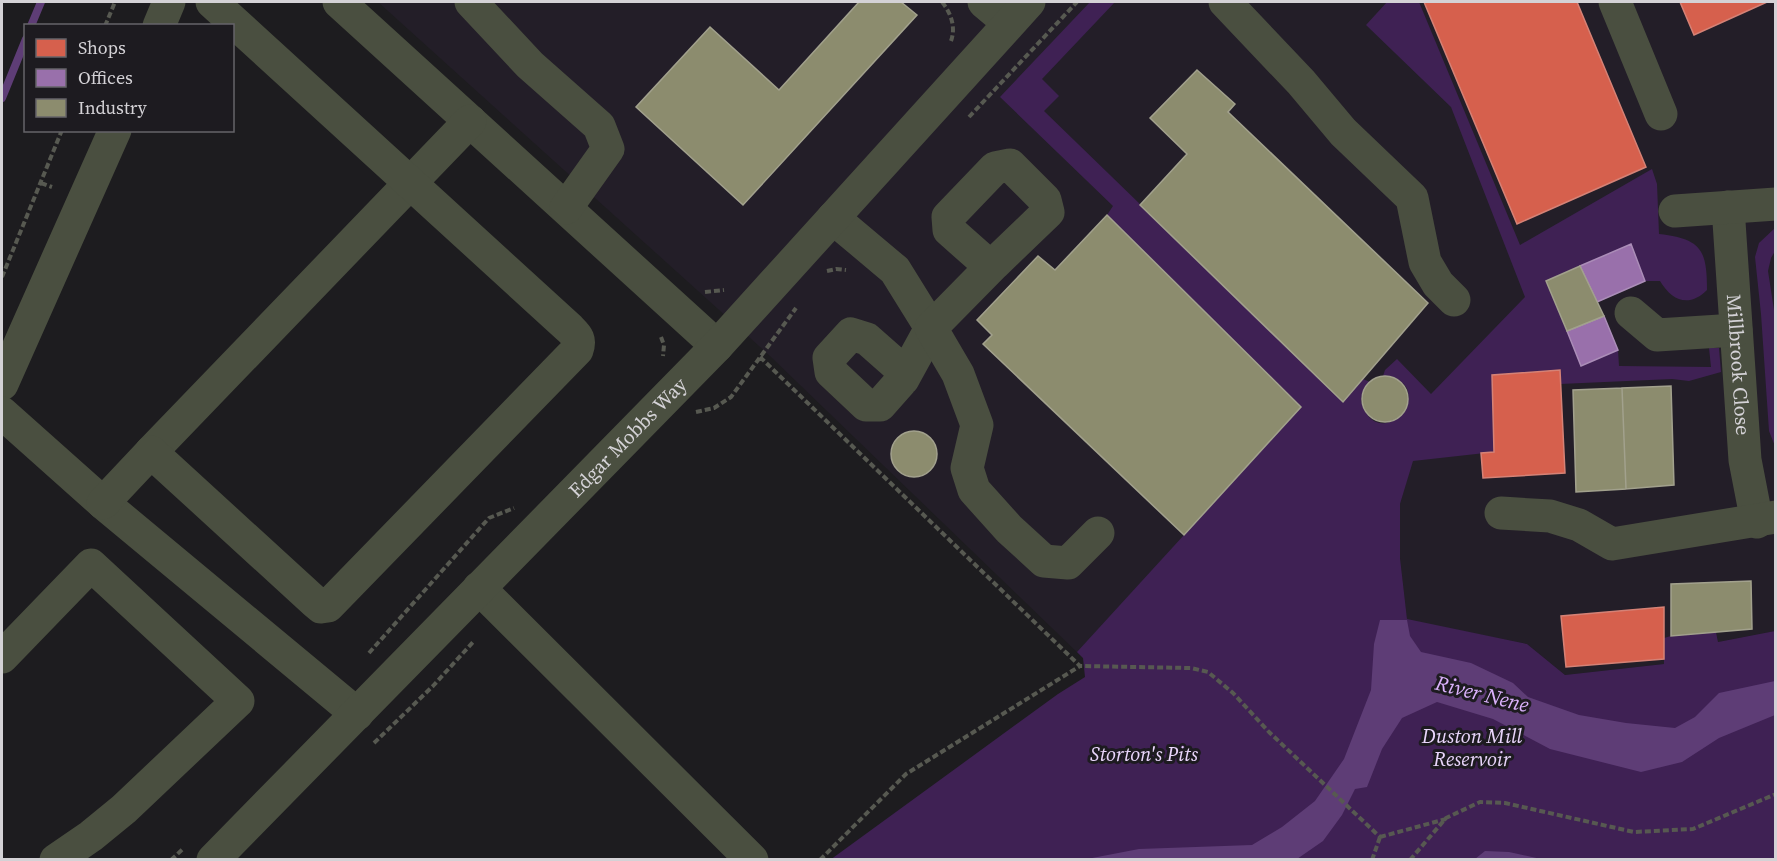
<svg xmlns="http://www.w3.org/2000/svg" width="1777" height="861" font-family="'Source Serif 4',serif">
<rect width="100%" height="100%" fill="#1d1c1f"/>
<!-- built -->
<path fill="#231e28" d="M378,2h1397v629l-57,11 -2,-10 -52,6v26l-99,11 -38,-31 -120,-24 -7,-62v-54l8,-28 -325,182 -313,-302z"/>
<!-- green -->
<path fill="#3f2154" d="M1090,2h25l-73,77 17,17 -15,15 299,290 20,-22 7,3c-7,7 -11,16 -7,25 20,48 79,-25 20,-31l2,-6 12,-11 34,35 94,-97 -74,-190 -85,-82 21,-23h32l101,243 132,-76 5,15 2,50c42,5 48,15 48,56 -18,18 -35,11 -47,-9h-15l-14,-37 -85,37 35,85 37,-16 1,16 92,1 -2,-19h10l2,24 -32,9 -17,-2 -112,5 -1,-14 -67,5 2,77 -81,9 -13,43v54l7,61 120,25 38,31 99,-11v-26l7,-2 45,-4 2,10 57,-11v228l-945,1 228,-166 27,-17 -2,-19 -6,-6 224,-245 -194,-192 6,-9 -113,-109z
M1775,228v23l-4,7 -3,13 8,52 -1,123 -6,-15 -8,-117 -6,-57 4,-14z"/>
<!-- water -->
<path fill="#5e3d76" d="M1380,620h27l3,16 11,16 50,11 42,20 15,14 51,18 47,8 49,5 20,-11 24,-24 56,-12v34l-56,23 -37,24 -41,10 -91,-23 -57,-30 -56,-17 -35,16 -20,31 -15,38 -12,2 -13,26 -19,26 -26,18h-210l52,-10 113,-4 30,-18 33,-26 29,-42 27,-69 3,-46z
M1485,851l24,1 32,7h-66z"/>
<!-- shops -->
<path fill="#d6604d" stroke="#d58276" stroke-width="1.5" d="M1424,2h153l69,165 -129,57z
M1680,2h87l-73,33z
M1560,370l5,103 -82,5 -2,-25 13,-1 -2,-77z
M1664,607v52l-98,8 -5,-51z"/>
<!-- offices -->
<path fill="#9970ab" stroke="#ab8db8" stroke-width="1.5" d="M1631,244l14,37 -48,21 -17,-36z
M1604,316l14,34 -37,16 -14,-35z"/>
<!-- industry -->
<path fill="#8c8c6e" stroke="#a2a18d" stroke-width="1.5" d="M859,2h42l16,13 -174,190 -107,-98 74,-80 69,63z
M1197,70l38,34 -7,8 200,191 -85,99 -203,-197 47,-51 -37,-36z
M1107,215l194,192 -117,128 -201,-191 9,-9 -15,-15 61,-64 17,14z
M1580,266l24,50 -37,15 -21,-50z
M1362 399a23 23 0 1 1 46 0a23 23 0 1 1-46 0Z
M1671,386l3,99 -48,4 -4,-101z
M1622,388l4,101 -50,3 -3,-102z
M891 454a23 23 0 1 1 46 0a23 23 0 1 1-46 0Z
M1751,581l1,48 -81,7v-52z"/>
<g fill="none" stroke-linecap="round" stroke-linejoin="round">
<!-- stream -->
<path stroke="#5e3d76" stroke-width="8" d="M31,26l10,-24
M2,98l24,-59"/>
<!-- path -->
<path stroke="#575951" stroke-width="4" stroke-dasharray="6 3" stroke-linecap="butt" d="M942,2c9,11 14,25 9,39
M105,26l10,-24
M969,117l108,-115
M41,183l11,4
M827,271l9,-2 10,1
M2,277l60,-147
M705,292l19,-2
M661,337l3,8 -1,11
M760,357l320,309 111,2 17,4 25,21 36,39 111,105
M696,412l18,-4 17,-11 65,-89
M369,653l120,-135 25,-10
M374,743l59,-57 41,-45
M1380,837l66,-18
M171,860l13,-12
M820,860l86,-86 174,-108
M1372,860l8,-23
M1410,860l36,-42 34,-16 25,1 129,29 59,-3 83,-35"/>
<!-- minor -->
<g stroke="#4a4f40" stroke-width="33">
<path d="M339,2l378,344"/>
<path d="M471,2l59,63 69,61 9,23 -42,59"/>
<path d="M984,2l25,21"/>
<path d="M1225,2l76,80 42,50 69,66 13,64 13,22 16,16"/>
<path d="M1615,2l46,112"/>
<path d="M159,26l10,-24"/>
<path id="s1" d="M1728,207l17,253 12,62"/>
<path d="M1675,211l101,-7"/>
<path d="M833,218l62,52 36,58 -28,51 -23,26h-14l-35,-33 -2,-14 22,-24 16,5 34,30 2,10"/>
<path d="M994,264l-10,-3 -35,-31 -1,-13 47,-49 15,-3 35,35 3,12 -54,52 -63,64 27,46 19,51 -10,43 7,22 35,39 35,32 24,2 30,-30"/>
<path d="M1631,313l26,22 79,-5"/>
<path d="M2,384l113,-254"/>
<path d="M2,413l101,90 254,211"/>
<path d="M151,452l319,-331"/>
<path d="M103,503l48,-51 164,150 6,5 7,-1 249,-256c4,-11 0,-14 -8,-22l-357,-326"/>
<path d="M1501,513l49,3 29,9 33,19 164,-27"/>
<path d="M479,588l273,272"/>
<path d="M2,657l89,-92 147,136 -114,108 -33,27 -35,24"/>
<path id="s2" d="M213,860l504,-514 312,-344"/>
</g>
</g>
<g text-anchor="middle" stroke-width="6" stroke-linejoin="round" paint-order="stroke">
<!-- street labels -->
<g font-size="20" fill="#d4d2d6" stroke="#1d1b20">
<text dy="7" stroke="none"><textPath href="#s1" startOffset="158">Millbrook Close</textPath></text>
<text dy="7" stroke="none"><textPath href="#s2" startOffset="592">Edgar Mobbs Way</textPath></text>
</g>
<!-- park labels -->
<g font-size="20" font-style="italic" fill="#ead6fc" stroke="#1d1b20">
<text x="1472" y="743">Duston Mill<tspan x="1472" dy="23">Reservoir</tspan></text>
<text x="1144" y="761">Storton's Pits</text>
</g>
<!-- water labels -->
<g font-size="21" font-style="italic" fill="#dbb2fc" stroke="#1d1b20">
<text transform="translate(1482 694) rotate(14)" y="7">River Nene</text>
</g>
</g>
<!-- border -->
<rect width="1777" height="861" fill="none" stroke="#d4d2d6" stroke-width="6"/>
<!-- legend -->
<rect x="24" y="24" width="210" height="108" fill="#1d1b20" stroke="#666469" stroke-width="1.5"/>
<rect x="36" y="39" width="30" height="18" fill="#d6604d" stroke="#666469" stroke-width="1.5"/>
<text x="78" y="54" font-size="18" fill="#d4d2d6">Shops</text>
<rect x="36" y="69" width="30" height="18" fill="#9970ab" stroke="#666469" stroke-width="1.5"/>
<text x="78" y="84" font-size="18" fill="#d4d2d6">Offices</text>
<rect x="36" y="99" width="30" height="18" fill="#8c8c6e" stroke="#666469" stroke-width="1.5"/>
<text x="78" y="114" font-size="18" fill="#d4d2d6">Industry</text>
</svg>
